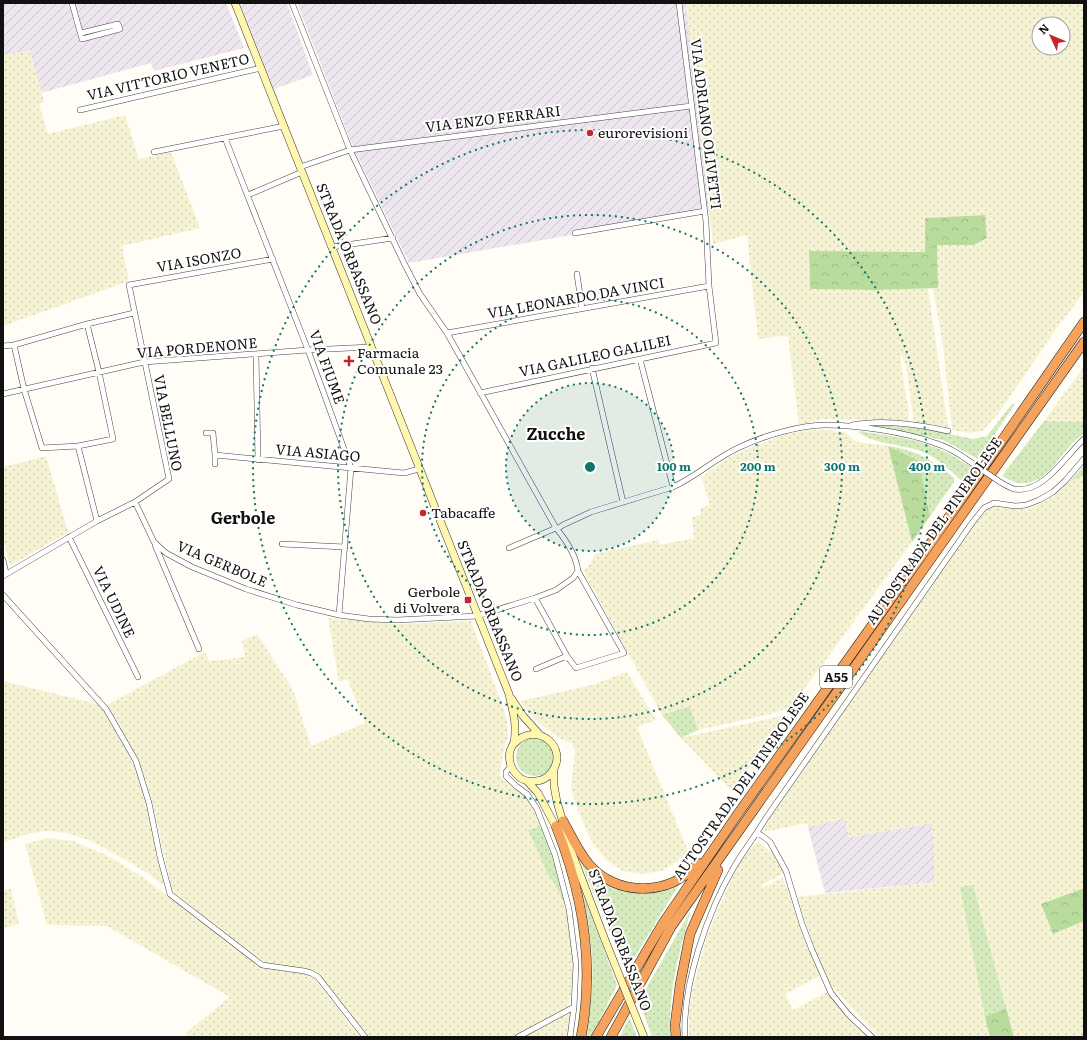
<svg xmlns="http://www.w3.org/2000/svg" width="1087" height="1040" font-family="Literata,serif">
<defs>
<pattern id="industrial-furrows" width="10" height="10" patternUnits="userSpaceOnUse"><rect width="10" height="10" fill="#eee6ef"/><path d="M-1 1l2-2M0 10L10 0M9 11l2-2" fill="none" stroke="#cbc4cc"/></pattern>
<pattern id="farmland-dots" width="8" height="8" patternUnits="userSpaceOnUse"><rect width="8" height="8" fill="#f6f3d4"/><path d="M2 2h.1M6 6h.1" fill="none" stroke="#d2cfb5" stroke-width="1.8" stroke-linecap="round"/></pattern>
<pattern id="grass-dots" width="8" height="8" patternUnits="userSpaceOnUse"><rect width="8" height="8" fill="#d5ebbd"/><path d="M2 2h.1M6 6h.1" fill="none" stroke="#b6c8a1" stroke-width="1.8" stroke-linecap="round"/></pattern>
<pattern id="forest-crowns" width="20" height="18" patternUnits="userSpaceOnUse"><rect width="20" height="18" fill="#b9dc9c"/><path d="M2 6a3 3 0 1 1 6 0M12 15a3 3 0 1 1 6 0" fill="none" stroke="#9ebc85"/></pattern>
</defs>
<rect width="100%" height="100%" fill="#fffdf5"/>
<!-- industrial -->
<path fill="url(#industrial-furrows)" d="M3,3h223l18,45 -90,23 -3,-8 -110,30 -11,-42 -27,4z
M240,3h47l26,72 -39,14z
M297,3h389l24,208 -301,52 -56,-116z
M845,818l4,19 83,-14 4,59 -111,11 -17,-66z"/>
<!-- farmland -->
<path fill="url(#farmland-dots)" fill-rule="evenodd" d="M686,3h398v290l-25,32 -61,89 -16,17 -12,2 -18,-3 -9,-84 -10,-58h5l-1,-43h37l13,-7 -2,-23 -59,3 -1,34 -116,-1 1,38 66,1 52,-2 20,139 -34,-5 -8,-56 -5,-13v12l8,47 -1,9 -84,-2 -25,6 -11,-88 -5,-1 -25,3 -11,-104 -34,9zM1039,24h24v24h-24z
M30,50l14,52 -5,2 9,30 77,-19 14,44 32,-7 29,76 -78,18 7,35 -126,45v-271z
M1084,367v55l-40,-1z
M811,430h18l16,2 11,10 32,4 24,96 -121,165 -20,7 -73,16 -8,-24 -28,9 -75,-137 -3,-7 7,-8 4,-9 63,-14 2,5 34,-7 -2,-20 9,-4 -1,-6 10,-3 -8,-27 7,-7 24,-16 56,-22z
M46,456l22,76 -58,34 -7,-27v-72z
M1084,476v412l-43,16 12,30 31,-13v116h-70l-8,-29 -21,9 5,20h-111l-42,-45 -8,-10 -16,-36 -16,-49 138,-15 -3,-59 -83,14 -5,-19 -36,9 -1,-4 -38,8 -5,-1 3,-8 199,-287 22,-27 7,-2 6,2 29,1 23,-13 17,-15z
M328,618l69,6 74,-3 32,86 4,15 1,14 -5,17 -3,22 8,9 17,12 7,10 9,20 -13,4 20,45 6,8 11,22 3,19 6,41v13l-3,16 -2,9 -4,6 -53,28h-144l-47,-60 -6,-6 -7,-2 -39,-5 -7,-4 -86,-64 -4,-6 -21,-94 -7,-21 -9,-20 -30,-49 100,-54 4,9 36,-4 -3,-16 15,-7 36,56 18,56 54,-23 -18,-44 -8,3z
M627,672l29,48 -19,7 51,124 -11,11 -16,9 -19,3 -19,-3 -16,-11 -11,-12 -9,-16 -10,-25 -6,-19 4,-37 -3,-7 -12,-6 -20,-14 -20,-23 72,-16z
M3,681l98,24 31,55 6,16 9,26 17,80 -2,3 -10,-9 -28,-17 -35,-19 -22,-7 -20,-2 -20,3 -24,9z
M790,714l-58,77 -51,-53z
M48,838l25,3 37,16 34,21 117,89 41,7 12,4 46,59h-171l-3,-4 44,-36 -123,-71 -60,-1 -22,-81z
M758,841l12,11 2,-1 12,22 -22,12v3l21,-10 37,98 -35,18 8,16 34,-18 5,7 23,26 13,12h-179v-25l4,-24 15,-55 29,-66 11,-17z
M11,889l8,35 -16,4v-37z
M571,1012l-5,25h-42z"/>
<!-- grass -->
<path fill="url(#grass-dots)" d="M1012,404h3l-37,55 -35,-19 -66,-13 -1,-2 46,3 51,11 14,-3z
M1044,421l40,1v11c-5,4 -10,8 -14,13 -13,14 -25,37 -47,37 -8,1 -14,-4 -21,-7z
M859,431c23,4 46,6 68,13 17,6 32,15 47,25l-11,13c-13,-12 -25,-24 -42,-31 -16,-6 -52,-8 -62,-19z
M888,446c28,4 45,14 66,32v4l-24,34 -11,-55z
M1084,466v10l-14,5z
M690,706l8,24 -17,8 -19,-23z
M516 757a19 19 0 1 1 38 0a19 19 0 1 1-38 0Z
M541,826c10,26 20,51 24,79l-11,-22 -6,-8 -20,-45z
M580,860l37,27 63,-4 -54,88z
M973,885l33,123 -21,9 -25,-130z
M582,891l35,94 -26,52h-5c4,-26 8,-53 6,-79 -1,-23 -6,-45 -10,-67z
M691,910c-12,42 -23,83 -21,127h-18l-13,-36z
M629,1017l8,20h-17z"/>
<!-- forest -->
<path fill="url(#forest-crowns)" d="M985,215l2,23 -13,7h-37l1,43 -62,2 -66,-1 -1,-38 116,1v-34z
M888,446l31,15 11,55 -18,26z
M1084,888v33l-31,13 -12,-30z
M1006,1008l8,29h-24l-5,-20z"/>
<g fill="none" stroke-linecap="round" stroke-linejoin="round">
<!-- street casing -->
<g stroke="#444" stroke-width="6">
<path id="street" d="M72,3l10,36 38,-10 -2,-5 -37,9
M292,3l58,147 54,113 16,31 27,39 109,195c10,12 20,28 22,43l46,82 -48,15 -9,-12 -32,-58
M80,110l181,-42
M225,138l83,212 43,118 -12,147
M154,152l130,-26
M300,167l50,-17 341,-44
M248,195l54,-23
M575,233l130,-22
M332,247l61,-9
M577,274l5,35
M87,324l12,48 14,67 -35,7 19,75
M447,333l262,-47
M14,345l10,44 18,59 36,-2
M3,346l11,-1 73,-21 47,-11
M256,354l2,106
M640,359l33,128
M592,368l31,134
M480,393l236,-50 -7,-57 -3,-64 -27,-219
M3,394l141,-32 164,-12 63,-3
M852,425c32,-6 65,-1 96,6
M206,433h7l2,22
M215,464v-9l189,18 15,-4
M1000,482c4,2 10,6 14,7 30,5 51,-33 70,-50
M135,502l19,40 12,11 26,14 54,22 51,16 42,10 30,4 28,1 80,-4 58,-18 21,-8 17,-12 5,-7
M557,529l6,-4 28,-13 82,-25c24,-11 44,-30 67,-40 23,-11 60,-22 85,-22 32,0 80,7 110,18 14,4 26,12 37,20
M69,537l69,140
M282,544l63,3
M155,545l44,104
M509,548l47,-20
M3,560l3,13
M3,576l94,-55 38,-19 34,-23 -40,-194 144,-26
M3,595l103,114 30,52 13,42 11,54 10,37 92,71 42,6 7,2 7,4 47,60
M536,669l31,-13
M511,766l-5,6v4l10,10 11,8 10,15 18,46 14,54 7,55 -2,43 -4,30
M757,833l7,4 6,5 16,29 16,53 10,26 19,43 17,21 24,23
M518,1037l56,-30
M685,1037c-3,-52 23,-126 49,-170 10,-17 22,-32 32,-49l206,-295 12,-15 10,-5 21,3 11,-1 13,-5 14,-8 12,-11 19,-22"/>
</g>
<!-- secondary casing -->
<g stroke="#333" stroke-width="8">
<path id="secondary" d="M235,3l274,691c2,11 6,22 6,33 0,5 0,11 -1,15 -1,3 -3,6 -4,9 -2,9 1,19 8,25 4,4 11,6 17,5 6,0 12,-3 16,-8 20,-25 -15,-54 -37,-29
M511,698l12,18 17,19
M554,769v17l3,16 15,51 33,87
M527,781l11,12 20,38"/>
</g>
<!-- highway casing -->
<g stroke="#222" stroke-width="10">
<path id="highway" d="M563,821c8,14 15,30 25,42 27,34 83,34 110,0
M556,826c27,68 39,139 25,211
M596,1037l67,-114 74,-108 198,-278 149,-215
M611,1037l60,-110 413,-585
M676,1037l-1,-12 5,-40 10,-51 28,-64"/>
</g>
<!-- street -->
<use href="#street" stroke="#fff" stroke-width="5"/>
<!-- secondary -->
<use href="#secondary" stroke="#fff6b0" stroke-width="7"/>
<!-- highway -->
<use href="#highway" stroke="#f5a25d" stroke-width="9"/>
<!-- street-bridge casing -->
<g stroke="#444" stroke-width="6" stroke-linecap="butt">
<path id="street-bridge" d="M972,463l28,19"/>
</g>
<!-- secondary-bridge casing -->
<g stroke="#333" stroke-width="8" stroke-linecap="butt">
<path id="secondary-bridge" d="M605,940l39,97"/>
</g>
<!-- street-bridge -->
<use href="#street-bridge" stroke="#fff" stroke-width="5"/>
<!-- secondary-bridge -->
<use href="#secondary-bridge" stroke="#fff6b0" stroke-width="7"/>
</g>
<!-- distance rings -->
<circle cx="590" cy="467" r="84" fill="#0f766e" fill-opacity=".12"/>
<g fill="none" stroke="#0f766e" stroke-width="2" stroke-dasharray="2 4">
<circle cx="590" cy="467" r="84"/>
<circle cx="590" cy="467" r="168"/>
<circle cx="590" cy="467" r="252"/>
<circle cx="590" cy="467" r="337"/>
</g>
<!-- markers -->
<g fill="#c4262e" stroke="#fff" stroke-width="1.5">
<circle cx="590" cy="133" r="4"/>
<path d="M347 355h4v4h4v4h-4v4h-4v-4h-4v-4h4z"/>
<circle cx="423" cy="513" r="4"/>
<rect x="464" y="596" width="8" height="8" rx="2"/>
</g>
<g text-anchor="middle" stroke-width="4" stroke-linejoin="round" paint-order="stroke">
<!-- shield labels -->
<rect fill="#fff" stroke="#585858" stroke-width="1" x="820" y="666" width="32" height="22" rx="3"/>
<g font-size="13" font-weight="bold" fill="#111">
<text x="836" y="682">A55</text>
</g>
<!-- street labels -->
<g font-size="14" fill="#111" stroke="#fff">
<text transform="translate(168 77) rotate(-13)" y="5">VIA VITTORIO VENETO</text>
<text transform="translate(493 119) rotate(-7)" y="5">VIA ENZO FERRARI</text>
<text transform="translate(706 124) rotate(83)" y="5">VIA ADRIANO OLIVETTI</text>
<text transform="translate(349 254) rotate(68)" y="5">STRADA ORBASSANO</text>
<text transform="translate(199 260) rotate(-10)" y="5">VIA ISONZO</text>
<text transform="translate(576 298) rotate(-10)" y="5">VIA LEONARDO DA VINCI</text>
<text transform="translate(197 348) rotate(-5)" y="5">VIA PORDENONE</text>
<text transform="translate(595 356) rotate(-12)" y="5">VIA GALILEO GALILEI</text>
<text transform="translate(327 367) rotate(70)" y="5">VIA FIUME</text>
<text transform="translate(168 423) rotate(79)" y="5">VIA BELLUNO</text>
<text transform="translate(318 453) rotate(5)" y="5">VIA ASIAGO</text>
<text transform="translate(934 531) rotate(-55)" y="5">AUTOSTRADA DEL PINEROLESE</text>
<text transform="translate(222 564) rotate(23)" y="5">VIA GERBOLE</text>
<text transform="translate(114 602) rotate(64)" y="5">VIA UDINE</text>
<text transform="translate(490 611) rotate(68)" y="5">STRADA ORBASSANO</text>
<text transform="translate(741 786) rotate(-55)" y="5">AUTOSTRADA DEL PINEROLESE</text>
<text transform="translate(620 940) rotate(69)" y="5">STRADA ORBASSANO</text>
</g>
<!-- poi labels -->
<g font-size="14" fill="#111" stroke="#fff" text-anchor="start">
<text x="598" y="138">eurorevisioni</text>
<text x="357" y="358">Farmacia<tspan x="357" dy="16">Comunale 23</tspan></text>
<text x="431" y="518">Tabacaffe</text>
<text x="460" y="597" text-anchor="end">Gerbole<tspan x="460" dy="16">di Volvera</tspan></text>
</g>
<!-- quarter labels -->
<g font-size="16" font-weight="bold" fill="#111" stroke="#fff">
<text x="556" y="440">Zucche</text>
<text x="243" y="524">Gerbole</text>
</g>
</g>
<circle cx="590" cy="467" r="6" fill="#0f766e" stroke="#fff" stroke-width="2"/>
<g font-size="12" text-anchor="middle" font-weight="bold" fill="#0f766e" stroke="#fff" stroke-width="4" stroke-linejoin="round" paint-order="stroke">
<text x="674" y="471">100 m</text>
<text x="758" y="471">200 m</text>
<text x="842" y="471">300 m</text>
<text x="927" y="471">400 m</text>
</g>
<!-- border -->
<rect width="1087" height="1040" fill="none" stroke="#111111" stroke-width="8"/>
<!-- north arrow -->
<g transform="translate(1051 36) rotate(314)"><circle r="19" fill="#ffffff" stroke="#a0a0a0"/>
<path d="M0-3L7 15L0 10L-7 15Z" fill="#c4262e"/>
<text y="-6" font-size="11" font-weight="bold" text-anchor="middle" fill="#111111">N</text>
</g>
</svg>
